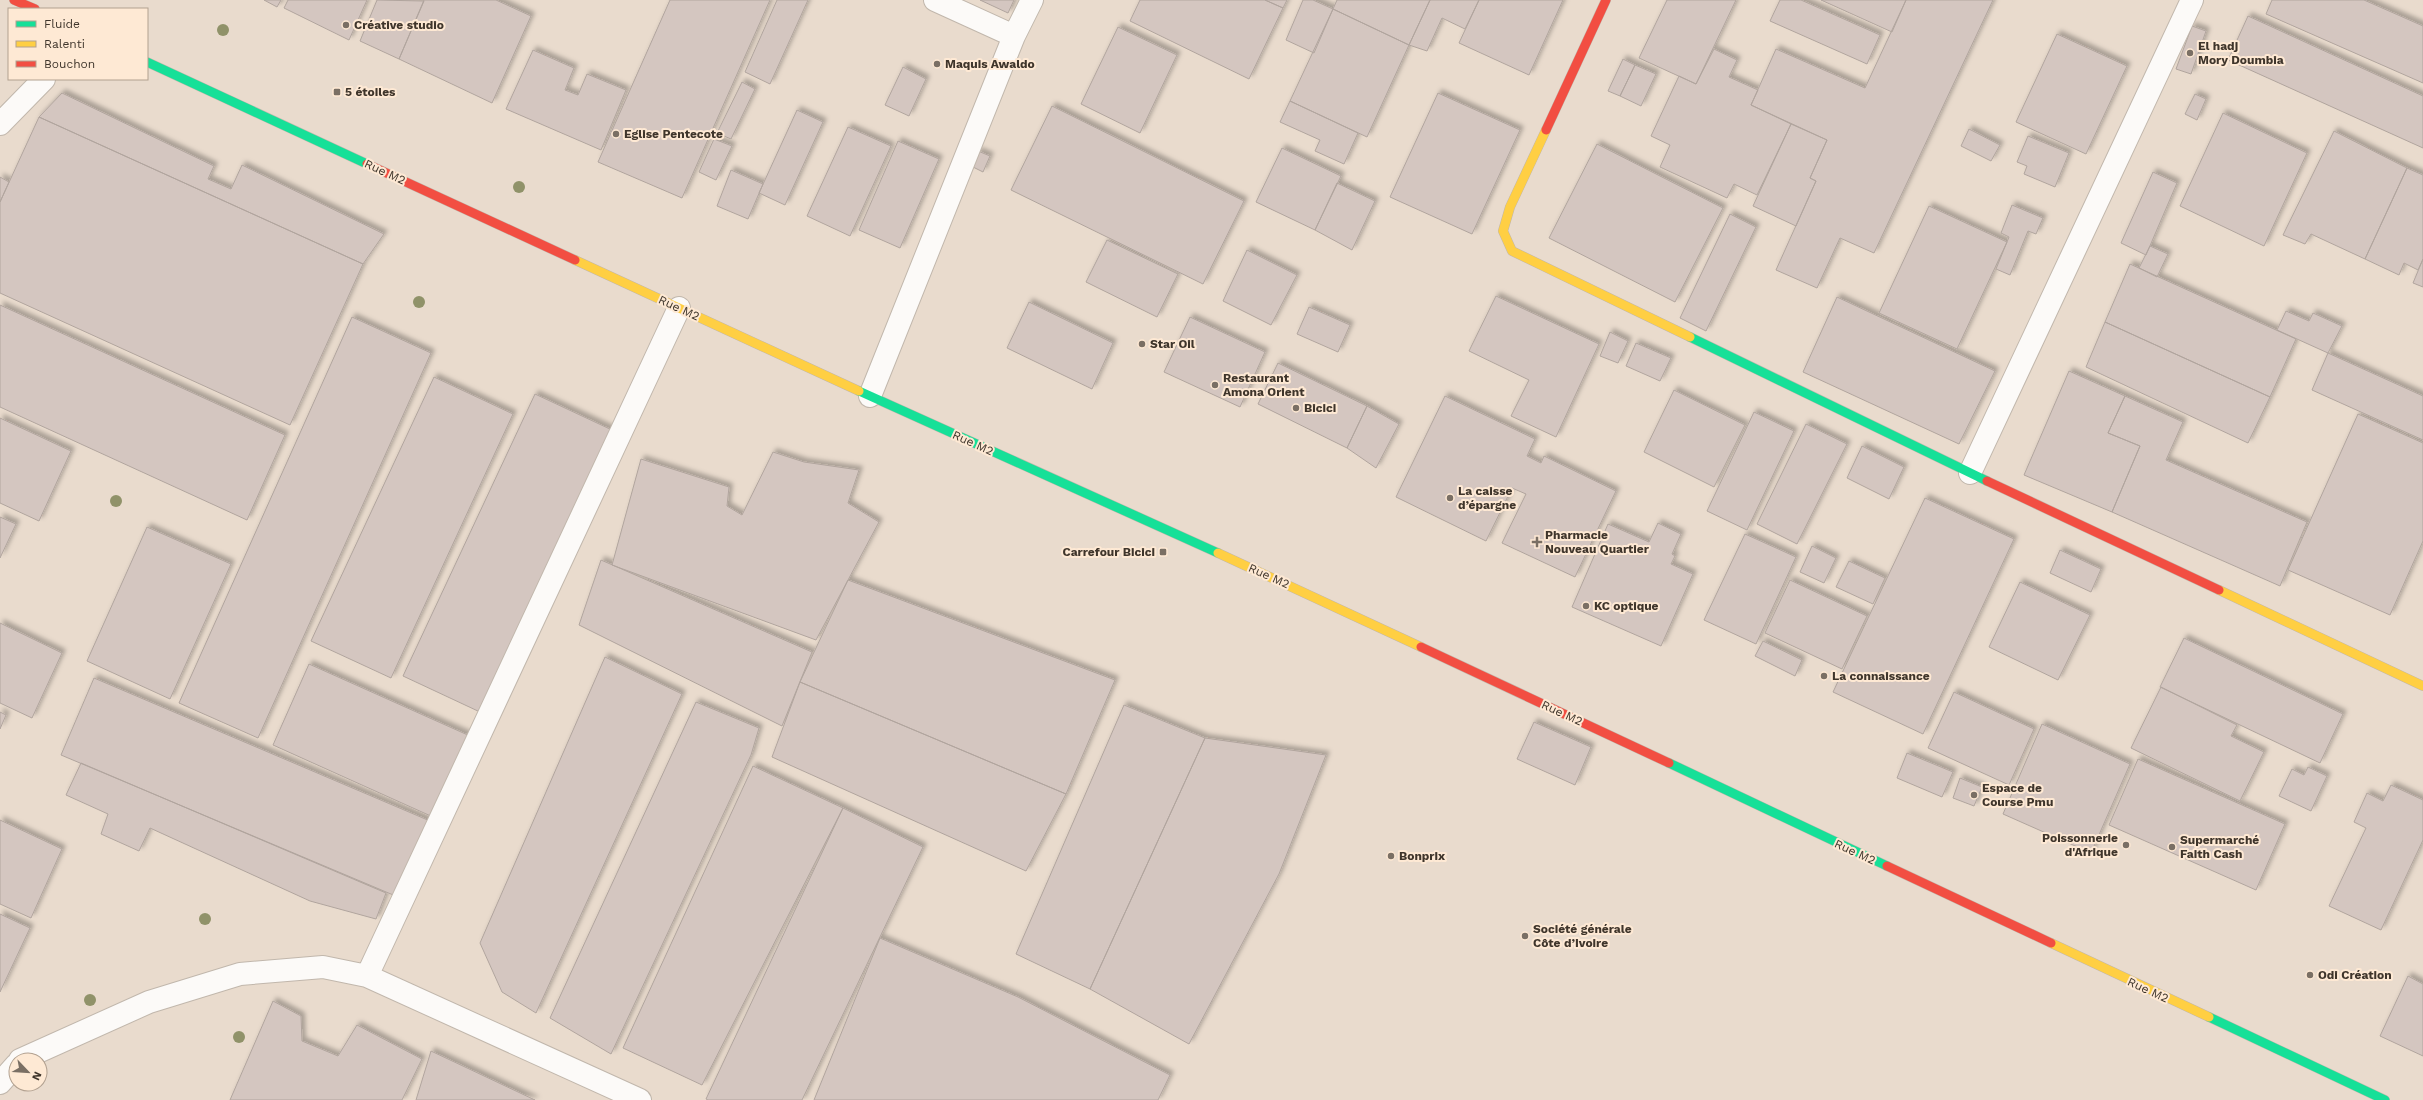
<svg xmlns="http://www.w3.org/2000/svg" width="2423" height="1100" font-family="'Work Sans',sans-serif">
<defs>
<filter id="shadow"><feDropShadow dx="3.5" dy="-3.5" stdDeviation="2" flood-color="#0004"/></filter>
</defs>
<rect width="100%" height="100%" fill="#e9dbcd"/>
<!-- building -->
<path fill="#d4c6c0" stroke="#b1a59e" filter="url(#shadow)" d="M264,0h17l-4,7z
M288,0h79l-18,40 -65,-32z
M377,0l47,1 -25,58 -39,-18z
M424,0h72l35,16 -39,87 -93,-44z
M670,0h100l-88,198 -84,-36z
M777,0h31l-38,84 -25,-12z
M980,0h34l-6,13z
M1140,0h125l18,8 -34,71 -119,-58z
M1265,0h22l-4,8z
M1303,0h10l20,9 -19,44 -28,-13z
M1337,0h93l-21,45 -76,-36z
M1430,0h49l-14,29 -23,-11 -15,33 -18,-6z
M1479,0h84l-34,75 -70,-32z
M1667,0h69l-40,84 -57,-26z
M1780,0h21l79,35 -13,29 -97,-43z
M1821,0h85l-14,32z
M1906,0h87l-119,253 -34,-15 -23,50 -41,-18 40,-89 -6,-3 17,-38 -76,-35 25,-56 89,39z
M2272,0h92l59,26v57l-157,-69z
M1333,9l76,36 -42,92 -77,-36z
M2248,16l175,80v52l-195,-88z
M2192,26l14,5 -15,43 -15,-5z
M1118,27l59,28 -37,78 -59,-29z
M2057,34l70,32 -41,88 -70,-32z
M1714,49l23,11 -8,17 29,13 -7,15 40,19 -34,71 -23,-11 -7,14 -67,-31 10,-22 -19,-9 28,-60 17,8z
M533,50l41,18 -9,22 13,5 9,-21 39,16 -25,60 -95,-41z
M1623,59l12,6 -15,31 -12,-5z
M1635,65l21,9 -15,32 -21,-10z
M903,67l23,12 -17,37 -24,-11z
M742,82l13,7 -24,50 -14,-6z
M62,93l152,73 -6,13 23,10 11,-24 142,69 -21,30 -324,-147z
M1438,93l82,37 -48,104 -82,-37z
M2195,94l11,5 -9,21 -12,-6z
M1290,101l68,32 -14,31 -29,-13 5,-11 -40,-18z
M1052,106l192,95 -41,83 -192,-94z
M797,110l26,12 -38,83 -26,-12z
M2223,113l84,40 -43,93 -84,-40z
M39,117l324,147 -73,161 -290,-132v-91z
M1791,124l36,16 -17,38 6,3 -20,45 -43,-20z
M848,127l43,19 -41,90 -43,-20z
M1969,129l31,16 -9,16 -30,-15z
M2334,131l73,37 -42,91 -54,-25 -6,10 -22,-9z
M2028,136l41,17 -14,34 -31,-13 3,-8 -10,-4z
M714,139l18,7 -16,34 -17,-8z
M898,141l41,18 -39,89 -41,-18z
M1597,144l126,64 -48,94 -126,-64z
M1282,148l59,28 -26,54 -59,-28z
M978,151l12,5 -7,16 -12,-6z
M2407,168l16,7v84l-5,11 -14,-7 -5,12 -34,-16z
M731,170l32,14 -15,35 -31,-13z
M2153,172l24,11 -31,72 -25,-12z
M0,177l9,5 -9,20z
M1337,183l38,18 -23,49 -37,-20z
M2012,205l31,13 -7,16 -8,-3 -18,44 -14,-6 13,-32 -8,-4z
M1929,206l78,36 -50,107 -78,-36z
M1730,214l26,13 -50,104 -26,-13z
M1107,240l71,34 -21,43 -71,-35z
M2150,246l18,8 -11,23 -18,-9z
M1247,250l50,25 -26,50 -48,-24z
M2423,259v28l-10,-4z
M2130,264l166,75 -26,58 -165,-75z
M1496,296l103,48 -43,93 -45,-21 18,-36 -60,-29z
M1837,297l158,74 -36,73 -156,-72z
M1029,302l84,41 -21,46 -85,-41z
M0,305l285,130 -38,85 -247,-113z
M1309,307l41,18 -12,27 -41,-18z
M2286,311l23,10 4,-8 29,13 -14,27 -51,-23z
M352,317l79,36 -173,385 -79,-35z
M1190,317l75,35 -25,55 -76,-35z
M2105,322l165,75 -22,46 -162,-76z
M1610,332l18,9 -10,22 -18,-7z
M1636,343l35,15 -11,23 -34,-15z
M2328,353l95,43v44l-111,-50z
M1278,363l89,43 -20,42 -89,-44z
M2069,371l56,25 -17,37 32,13 -28,66 -88,-37z
M434,377l79,37 -122,264 -80,-37z
M1674,390l71,35 -31,62 -70,-35z
M535,394l77,36 -132,282 -77,-36z
M1445,396l90,43 -8,17 14,7 3,-7 72,35 -41,86 -73,-34 24,-49 -14,-6 -26,53 -90,-44z
M2125,396l58,26 -17,38 141,62 -27,64 -168,-74 28,-66 -32,-13z
M1367,406l32,18 -23,44 -29,-20z
M1754,412l40,19 -47,99 -40,-19z
M2358,414l65,29v98l-33,74 -102,-45z
M0,418l71,33 -32,70 -39,-18z
M1806,424l41,20 -50,100 -40,-20z
M1862,446l42,21 -15,32 -42,-21z
M773,452l31,10 55,8 -11,33 31,19 -63,118 -204,-75 29,-106 88,28 -2,19 15,9z
M1925,498l89,41 -91,195 -90,-42z
M0,517l16,7 -16,34z
M1658,523l23,11 -9,20 3,2 -4,8 22,10 -32,72 -89,-39 36,-83 41,18z
M147,527l84,37 -61,135 -83,-38z
M1745,534l51,23 -40,87 -52,-24z
M1812,546l24,12 -12,25 -24,-11z
M2060,550l41,19 -10,23 -41,-19z
M601,560l211,92 -30,74 -203,-101z
M1849,561l36,17 -12,26 -37,-17z
M848,580l267,100 -49,114 -266,-112z
M1790,580l77,36 -25,53 -77,-36z
M2020,582l70,33 -32,65 -69,-33z
M0,623l62,30 -30,65 -32,-15z
M2184,638l159,76 -23,49 -160,-76z
M1763,641l39,19 -7,16 -40,-20z
M605,657l77,37 -146,319 -34,-21 -22,-49z
M309,664l161,72 -37,81 -160,-72z
M94,678l336,143 -32,76 -337,-142z
M800,682l266,112 -40,77 -254,-114z
M2161,687l76,38 -6,11 33,16 -24,49 -109,-53z
M1954,692l80,37 -25,56 -81,-37z
M696,702l63,26 -8,27 -140,299 -61,-36z
M1124,705l81,33 -115,251 -74,-35z
M0,712l6,3 -6,14z
M1534,722l57,25 -16,38 -58,-26z
M2042,724l88,40 -39,89 -88,-39z
M1205,738l121,17 -47,119 -90,170 -99,-55z
M1907,753l46,19 -11,25 -45,-19z
M2138,759l147,65 -29,66 -147,-65z
M81,763l305,130 -10,26 -66,-18 -160,-73 -11,23 -38,-17 7,-20 -42,-19z
M753,766l90,42 -141,277 -79,-37z
M2308,767l19,9 -16,35 -32,-15 13,-27 12,6z
M1960,778l22,9 -8,19 -21,-8z
M2391,785l32,15v40l-42,90 -52,-24 37,-78 -12,-6 13,-29 16,8z
M843,808l80,39 -121,253h-94l-2,-1z
M0,820l62,29 -31,69 -31,-14z
M0,914l30,14 -30,64z
M880,938l138,59 152,78 -12,25h-344z
M2408,976l15,8v72l-43,-20z
M273,1001l28,15 1,25 36,15 19,-31 65,34 -20,41h-172z
M431,1051l104,49h-119z"/>
<g fill="none" stroke-linecap="round" stroke-linejoin="round">
<!-- street casing -->
<g stroke="#c1b7ac" stroke-width="24">
<path id="street" d="M935,0l79,36
M0,124l44,-45
M870,396l144,-360 18,-36
M1970,473l222,-473
M367,976l312,-668
M20,1060l129,-58 91,-28 83,-7 44,9 273,124
M0,1083l16,-18"/>
</g>
<!-- fast casing -->
<g stroke="#c1b7ac" stroke-width="10">
<path id="fast" d="M147,62l220,102
M1690,337l297,144
M859,391l359,162
M1669,763l218,103
M2209,1017l176,83"/>
</g>
<!-- slow casing -->
<g stroke="#c1b7ac" stroke-width="10">
<path id="slow" d="M1546,130l-36,77 -7,24 9,20 178,86
M575,260l284,131
M1218,553l203,94
M2219,590l204,96
M2051,943l158,74"/>
</g>
<!-- jam casing -->
<g stroke="#c1b7ac" stroke-width="10">
<path id="jam" d="M14,0l21,9
M1546,130l60,-130
M367,164l208,96
M1987,481l232,109
M1421,647l248,116
M1887,866l164,77"/>
</g>
<!-- street -->
<use href="#street" stroke="#fcfaf8" stroke-width="22"/>
<!-- fast -->
<use href="#fast" stroke="#16e098" stroke-width="9"/>
<!-- slow -->
<use href="#slow" stroke="#ffcf43" stroke-width="9"/>
<!-- jam -->
<use href="#jam" stroke="#f24e42" stroke-width="9"/>
</g>
<!-- trees -->
<g fill="#909269">
<circle cx="223" cy="30" r="6"/>
<circle cx="519" cy="187" r="6"/>
<circle cx="419" cy="302" r="6"/>
<circle cx="116" cy="501" r="6"/>
<circle cx="205" cy="919" r="6"/>
<circle cx="90" cy="1000" r="6"/>
<circle cx="239" cy="1037" r="6"/>
</g>
<!-- markers -->
<g fill="#7a6f64" stroke="#fee9d4" stroke-width="1.5">
<circle cx="346" cy="25" r="4"/>
<circle cx="2190" cy="53" r="4"/>
<circle cx="937" cy="64" r="4"/>
<rect x="333" y="88" width="8" height="8" rx="2"/>
<circle cx="616" cy="134" r="4"/>
<circle cx="1142" cy="344" r="4"/>
<circle cx="1215" cy="385" r="4"/>
<circle cx="1296" cy="408" r="4"/>
<circle cx="1450" cy="498" r="4"/>
<path d="M1535 536h4v4h4v4h-4v4h-4v-4h-4v-4h4z"/>
<rect x="1159" y="548" width="8" height="8" rx="2"/>
<circle cx="1586" cy="606" r="4"/>
<circle cx="1824" cy="676" r="4"/>
<circle cx="1974" cy="795" r="4"/>
<circle cx="2126" cy="845" r="4"/>
<circle cx="2172" cy="847" r="4"/>
<circle cx="1391" cy="856" r="4"/>
<circle cx="1525" cy="936" r="4"/>
<circle cx="2310" cy="975" r="4"/>
</g>
<g text-anchor="middle" stroke-width="4" stroke-linejoin="round" paint-order="stroke">
<!-- poi labels -->
<g font-size="12" font-weight="bold" fill="#3f352b" stroke="#fee9d4" text-anchor="start">
<text x="354" y="29">Créative studio</text>
<text x="2198" y="50">El hadj<tspan x="2198" dy="14">Mory Doumbia</tspan></text>
<text x="945" y="68">Maquis Awaldo</text>
<text x="345" y="96">5 étoiles</text>
<text x="624" y="138">Eglise Pentecote</text>
<text x="1150" y="348">Star Oil</text>
<text x="1223" y="382">Restaurant<tspan x="1223" dy="14">Amona Orient</tspan></text>
<text x="1304" y="412">Bicici</text>
<text x="1458" y="495">La caisse<tspan x="1458" dy="14">d’épargne</tspan></text>
<text x="1545" y="539">Pharmacie<tspan x="1545" dy="14">Nouveau Quartier</tspan></text>
<text x="1155" y="556" text-anchor="end">Carrefour Bicici</text>
<text x="1594" y="610">KC optique</text>
<text x="1832" y="680">La connaissance</text>
<text x="1982" y="792">Espace de<tspan x="1982" dy="14">Course Pmu</tspan></text>
<text x="2118" y="842" text-anchor="end">Poissonnerie<tspan x="2118" dy="14">d'Afrique</tspan></text>
<text x="2180" y="844">Supermarché<tspan x="2180" dy="14">Faith Cash</tspan></text>
<text x="1399" y="860">Bonprix</text>
<text x="1533" y="933">Société générale<tspan x="1533" dy="14">Côte d’Ivoire</tspan></text>
<text x="2318" y="979">Odi Création</text>
</g>
<!-- street labels -->
<g font-size="12" fill="#3f352b" stroke="#fee9d4">
<text transform="translate(385 172) rotate(25)" y="4">Rue M2</text>
<text transform="translate(679 308) rotate(25)" y="4">Rue M2</text>
<text transform="translate(973 443) rotate(24)" y="4">Rue M2</text>
<text transform="translate(1269 576) rotate(24)" y="4">Rue M2</text>
<text transform="translate(1562 713) rotate(25)" y="4">Rue M2</text>
<text transform="translate(1855 852) rotate(25)" y="4">Rue M2</text>
<text transform="translate(2148 990) rotate(25)" y="4">Rue M2</text>
</g>
</g>
<!-- legend -->
<rect x="8" y="8" width="140" height="72" fill="#fee9d4" stroke="#b2a190"/>
<rect x="16" y="21" width="20" height="6" fill="#16e098" stroke="#b2a190"/>
<text x="44" y="28" font-size="12" fill="#3f352b">Fluide</text>
<rect x="16" y="41" width="20" height="6" fill="#ffcf43" stroke="#b2a190"/>
<text x="44" y="48" font-size="12" fill="#3f352b">Ralenti</text>
<rect x="16" y="61" width="20" height="6" fill="#f24e42" stroke="#b2a190"/>
<text x="44" y="68" font-size="12" fill="#3f352b">Bouchon</text>
<!-- north arrow -->
<g transform="translate(28 1072) rotate(115)"><circle r="19" fill="#fee9d4" stroke="#b2a190"/>
<path d="M0-3L7 15L0 10L-7 15Z" fill="#7a6f64"/>
<text y="-6" font-size="11" font-weight="bold" text-anchor="middle" fill="#3f352b">N</text>
</g>
</svg>
